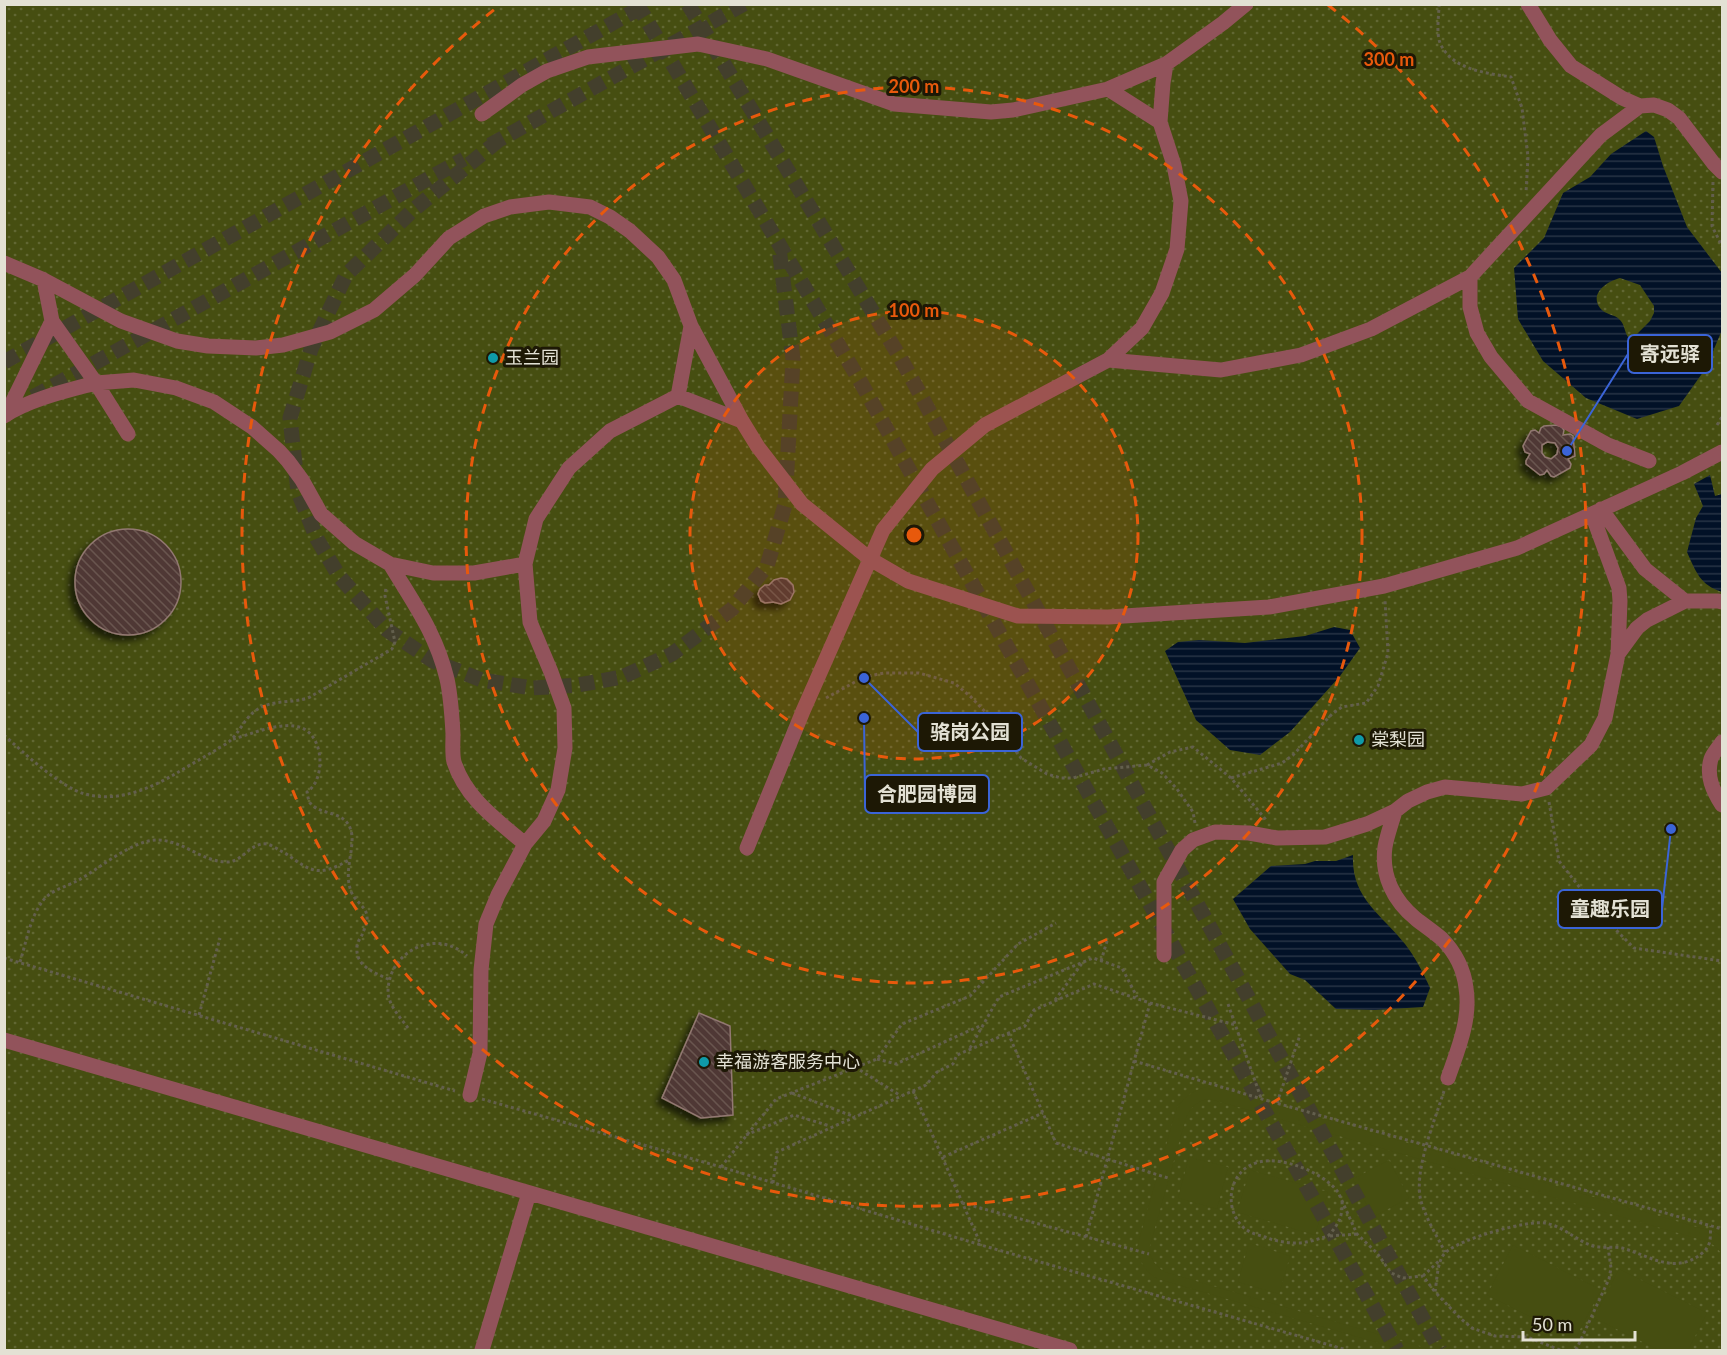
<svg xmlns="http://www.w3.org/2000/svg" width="1727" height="1355" font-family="Lato,'Noto Sans SC',sans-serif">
<defs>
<pattern id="park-dots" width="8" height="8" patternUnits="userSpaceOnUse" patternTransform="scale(1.5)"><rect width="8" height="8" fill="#464e11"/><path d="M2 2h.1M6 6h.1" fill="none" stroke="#616733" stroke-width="1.8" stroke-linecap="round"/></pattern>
<pattern id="water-rules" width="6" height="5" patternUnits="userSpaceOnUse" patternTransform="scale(1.5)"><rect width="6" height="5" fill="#021127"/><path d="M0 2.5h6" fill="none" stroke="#273345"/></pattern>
<pattern id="building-back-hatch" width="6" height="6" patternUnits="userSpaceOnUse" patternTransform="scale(1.5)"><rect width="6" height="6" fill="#503934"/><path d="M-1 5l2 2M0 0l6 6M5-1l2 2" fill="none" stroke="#695550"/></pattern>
<filter id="shadow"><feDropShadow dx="-5.5" dy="5.5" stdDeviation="3" flood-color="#0009"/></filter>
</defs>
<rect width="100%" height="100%" fill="#27220e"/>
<!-- park -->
<path fill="url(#park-dots)" d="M4,5h1718v1345h-1717z"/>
<!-- pitch -->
<path fill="#464e11" d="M1212,1086l505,147 5,4v17l-7,-8 -9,-5 -496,-142c-13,1 -19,8 -24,19l-37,131c1,10 7,17 16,23l267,78h-29l-245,-71c-12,-7 -19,-17 -21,-32l40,-140c10,-12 19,-19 35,-21z
M1189,1157l39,10 -11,42 -39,-11z
M1389,1160l20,38 -36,19 -20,-38z
M1250,1170l78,22 -13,43 -78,-23z
M1249,1243l41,13 -11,38 -41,-12z
M1513,1245l88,45 -26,49 -88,-44z
M1619,1269l88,44 -19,37h-29l-65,-32z"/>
<!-- water -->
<path fill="url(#water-rules)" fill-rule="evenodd" d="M1646,131l8,6 9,29 24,61 35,46v57l-16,38 -27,38 -42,13 -51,-21 -43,-37 -25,-42 -4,-51 30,-30 19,-45 27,-16 21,-23zM1620,278l20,7 14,21v7l-4,8 -15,15 -7,1c-4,-6 -3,-12 -8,-17 -5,-6 -15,-5 -20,-12 -11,-15 8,-27 20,-30z
M1710,475l5,21 7,-2v98c-22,-7 -26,-20 -35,-40l9,-34 7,-12 -9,-22z
M1334,627l16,3 10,18 -20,28 -50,56 -30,23 -30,-5 -34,-30 -31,-69 13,-9 21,-2 46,3 60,-7z
M1353,855c-2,43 28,59 52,89 10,13 18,28 25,44l-7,19 -48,3 -39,-1 -31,-29 -15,-6 -40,-45 -17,-30 38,-33 34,-2 10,-3h21z"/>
<!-- building -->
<path fill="url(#building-back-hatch)" stroke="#927872" stroke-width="1.5" fill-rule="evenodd" filter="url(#shadow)" d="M1556,425l6,2 2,3 -1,5 7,-1 3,2 2,20 -7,3 3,5 -1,4 -16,9 -3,-1 -4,-6 -3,4 -4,1 -14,-11v-3l4,-7 -5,-2 -2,-6 8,-15 4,-1 4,3 2,-5 3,-2zM1547,442l8,1 3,5 -1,6 -6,5 -6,-2 -3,-4v-8z
M75 582a53 53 0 1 1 106 0a53 53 0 1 1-106 0Z
M781,578l6,1 6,6 1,7 -4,8 -9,4 -8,-2 -8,1 -4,-2 -3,-7 2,-5 5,-4h4l5,-5z
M699,1013l31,13 3,89 -32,3 -39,-20z"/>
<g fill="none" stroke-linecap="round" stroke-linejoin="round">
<!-- major-tunnel -->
<path stroke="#433f2c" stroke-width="15" stroke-dasharray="15 8" stroke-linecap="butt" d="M637,4l223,377 537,969
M688,4l213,355 539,991
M499,140l-87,71 -66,64 -35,74 -21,69 8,74 19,47 22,37 48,54 46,31 49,19 50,8 46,-3 44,-8 50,-23 60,-45 35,-43 18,-61 8,-146 -14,-111
M490,145l254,-141
M4,362l643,-358
M33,397l431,-238"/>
<!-- path -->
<path stroke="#635f4d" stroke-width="3" stroke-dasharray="3 3" stroke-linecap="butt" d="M1439,4c0,12 -3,28 1,39 12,27 46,30 71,34l11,31 6,49 -2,36
M1713,182l-1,44 10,20
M1717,425l5,-8
M826,698l38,-21 20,-4h35l35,10 16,13 22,23 29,39 26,16 14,4h12l31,-9 43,-4 15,8 15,16 16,23 2,11
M4,735c20,18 56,52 81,59 34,9 67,-6 95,-23 12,-7 24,-14 36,-21 4,-3 11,-6 15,-10 10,-10 14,-23 27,-31 16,-10 35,-5 52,-12l82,-48 3,-7 -10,-46 1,-9
M233,739c19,-5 50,-19 69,-11 22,9 24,51 5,64 1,4 1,9 4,12 12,13 38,5 41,32 1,18 -8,37 -1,55 3,10 16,16 16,26 1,6 -3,12 -5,18 -2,3 -5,8 -5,12 -2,20 19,26 33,33
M1147,765l23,-13 23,-5 38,31 36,43
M1231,778l51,-15 11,-8 39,-41 10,-7 24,-4 12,-17 10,-33 -3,-53
M1549,802l10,59 43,55 32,32 88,13
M4,958l451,133
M1101,961l7,-23
M20,962c6,-19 10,-44 22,-60 7,-11 23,-15 35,-21 22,-12 55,-41 80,-41 26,0 45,22 70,22 16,0 23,-20 40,-18 4,1 9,4 12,6 11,5 22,16 32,19 13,5 27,-3 38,-9
M1055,1000l28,-38
M1228,1004l33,94
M199,1015l21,-77
M408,1028c-8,-11 -20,-23 -20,-37 1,-41 49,-63 79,-35
M1008,1033l48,110 112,35
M970,1048l29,-51 94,-39 29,10 15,29
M877,1059l19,5 86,-39
M1134,1061l128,38 460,130
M855,1067l46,29
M913,1091l68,154
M1444,1091c-9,29 -31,81 -23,110 5,18 16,35 24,51
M792,1093l63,24
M482,1099l239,68 260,78 366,105
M1277,1103l23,-68
M746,1135l48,-20 36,11
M943,1157l100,-44
M721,1167l55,-68 101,-40 25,-35 68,-28 48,-52 38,-21
M773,1183l4,-31 149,-67 11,-13 16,-8 4,-9 68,-29 9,-16 60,-26 56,19 86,22
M1342,1201c1,16 -4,24 -14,35 -10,3 -21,7 -31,7 -11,0 -22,-2 -32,-6 -7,-2 -15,-4 -21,-9 -22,-20 -15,-59 15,-66 12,-3 25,0 36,3 15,5 33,14 43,27l19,42 20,19 14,20 12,5 20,-2 12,16
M962,1203l187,51
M1330,1236l27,-2
M1086,1237l64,-234
M1423,1276l17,-16
M1560,1350l-33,-13 -32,-1 -23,-8 -12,-10 -25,-26c2,-11 2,-31 10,-39 14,-14 82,-33 100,-30 17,3 30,16 45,22 10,4 22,1 32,3 26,7 48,25 75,9 4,-3 10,-7 12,-13 2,-5 1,-12 2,-18
M1576,1350l33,-71 2,-11 -3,-21"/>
<!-- minor -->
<path stroke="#92535b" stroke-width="15" d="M1528,4l22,36 21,26 51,32 18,8 14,-1 14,5 11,8 35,46 8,8
M1108,89l58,-25 57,-41 23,-19
M482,114l40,-29 25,-14 41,-14 110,-13 69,15 127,45 97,8 22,-2 95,-21 52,33
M4,263l40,17 77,41 56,20 31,5 48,2 27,-3 47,-13 44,-22 41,-35 34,-37 35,-22 26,-9 39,-5 41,5 20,10 20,14 28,26 16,23 17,46 51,95 16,26 44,57 68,55 38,22 110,35 90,1 161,-10 115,-21 133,-38 165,-75 40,-21
M1470,277v30l7,26 14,24 37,44 80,44 41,16
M1108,360l113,10 80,-15 70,-26 99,-52 131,-142 39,-29
M678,396l13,-70
M6,415l46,-94
M4,416c26,-17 62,-25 92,-33l-44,-62 -8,-41
M128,434l-32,-51 38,-3 42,8 38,14 38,25 27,24 9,10 14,19 19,34 33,29 36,21 43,9h41l51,-9
M1601,509l44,60 40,32
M1592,514l27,74 1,13 -2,53
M390,564c24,40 46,69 57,115 4,18 5,37 6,55 0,9 -1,20 1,28 12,37 43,58 71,82
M1722,742c-3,5 -9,11 -11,17 -5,17 2,32 11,46
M1395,811c-3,11 -8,24 -10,36 -4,29 9,54 31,72 9,7 18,13 26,20 13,13 22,31 24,49 5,31 -8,61 -18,90
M747,848l56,-137 80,-181 49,-61 53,-44 123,-65 34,-32 20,-35 15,-44 4,-48 -7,-36 -14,-43 3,-39 3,-19
M1164,955v-73l18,-32 11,-10 22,-8 34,1 28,5 48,-1 42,-13 28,-13 13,-10 19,-9 18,-5 77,7 24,-6 45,-43 14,-27 13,-64 19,-26 10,-8 38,-19h33l4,1
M4,1040l1066,310
M470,1095l10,-42 1,-83 5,-46 12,-29 27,-51 19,-23 14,-31 7,-42 -1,-40 -13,-36 -21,-50 -5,-58 11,-45 33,-51 41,-37 68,-35 64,25
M482,1350l47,-157"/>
</g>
<!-- distance rings -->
<circle cx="914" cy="535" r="224" fill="#e8590c" fill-opacity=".12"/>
<g fill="none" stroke="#e8590c" stroke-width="3" stroke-dasharray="10 8">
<circle cx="914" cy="535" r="224"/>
<circle cx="914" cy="535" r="448"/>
<path d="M1328 5A672 672 0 1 1 500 5"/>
</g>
<!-- markers -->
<g fill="#0f9aa8" stroke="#1d1805" stroke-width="2">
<circle cx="493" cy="358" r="6"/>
<circle cx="1359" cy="740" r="6"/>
<circle cx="704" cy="1062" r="6"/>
</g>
<g text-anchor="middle" stroke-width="6" stroke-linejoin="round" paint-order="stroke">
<!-- poi labels -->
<g font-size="18" fill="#e3e1d4" stroke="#1d1805" text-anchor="start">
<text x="505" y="364">玉兰园</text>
<text x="1371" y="746">棠梨园</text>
<text x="716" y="1068">幸福游客服务中心</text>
</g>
</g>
<circle cx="914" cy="535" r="9" fill="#e8590c" stroke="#1d1805" stroke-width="3"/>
<g font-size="18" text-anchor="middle" font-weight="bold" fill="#e8590c" stroke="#1d1805" stroke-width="6" stroke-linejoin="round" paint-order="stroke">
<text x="1389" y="66">300 m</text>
<text x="914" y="93">200 m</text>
<text x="914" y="317">100 m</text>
</g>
<!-- callouts -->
<path fill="none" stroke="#3b64d7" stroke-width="2" d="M1567 451L1628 354M864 678L918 732M864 718L865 794M1671 829L1662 909"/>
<g fill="#3b64d7" stroke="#1d1805" stroke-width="2">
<circle cx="1567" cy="451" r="6"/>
<circle cx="864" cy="678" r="6"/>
<circle cx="864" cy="718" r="6"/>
<circle cx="1671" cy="829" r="6"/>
</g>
<g fill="#1d1805" stroke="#3b64d7" stroke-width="2">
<rect x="1628" y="335" width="84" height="38" rx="6"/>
<rect x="918" y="713" width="104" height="38" rx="6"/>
<rect x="865" y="775" width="124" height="38" rx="6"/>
<rect x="1558" y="890" width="104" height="38" rx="6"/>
</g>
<g font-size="20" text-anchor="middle" font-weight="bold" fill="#e3e1d4">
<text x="1670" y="361">寄远驿</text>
<text x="970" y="739">骆岗公园</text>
<text x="927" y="801">合肥园博园</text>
<text x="1610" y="916">童趣乐园</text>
</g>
<!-- border -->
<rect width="1727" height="1355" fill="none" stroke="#e3e1d4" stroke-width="12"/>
<!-- scale -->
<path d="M1523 1331v9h112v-9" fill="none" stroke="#e3e1d4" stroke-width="3"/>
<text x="1532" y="1331" font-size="18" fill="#e3e1d4" stroke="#1d1805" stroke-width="4.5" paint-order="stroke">50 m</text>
</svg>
